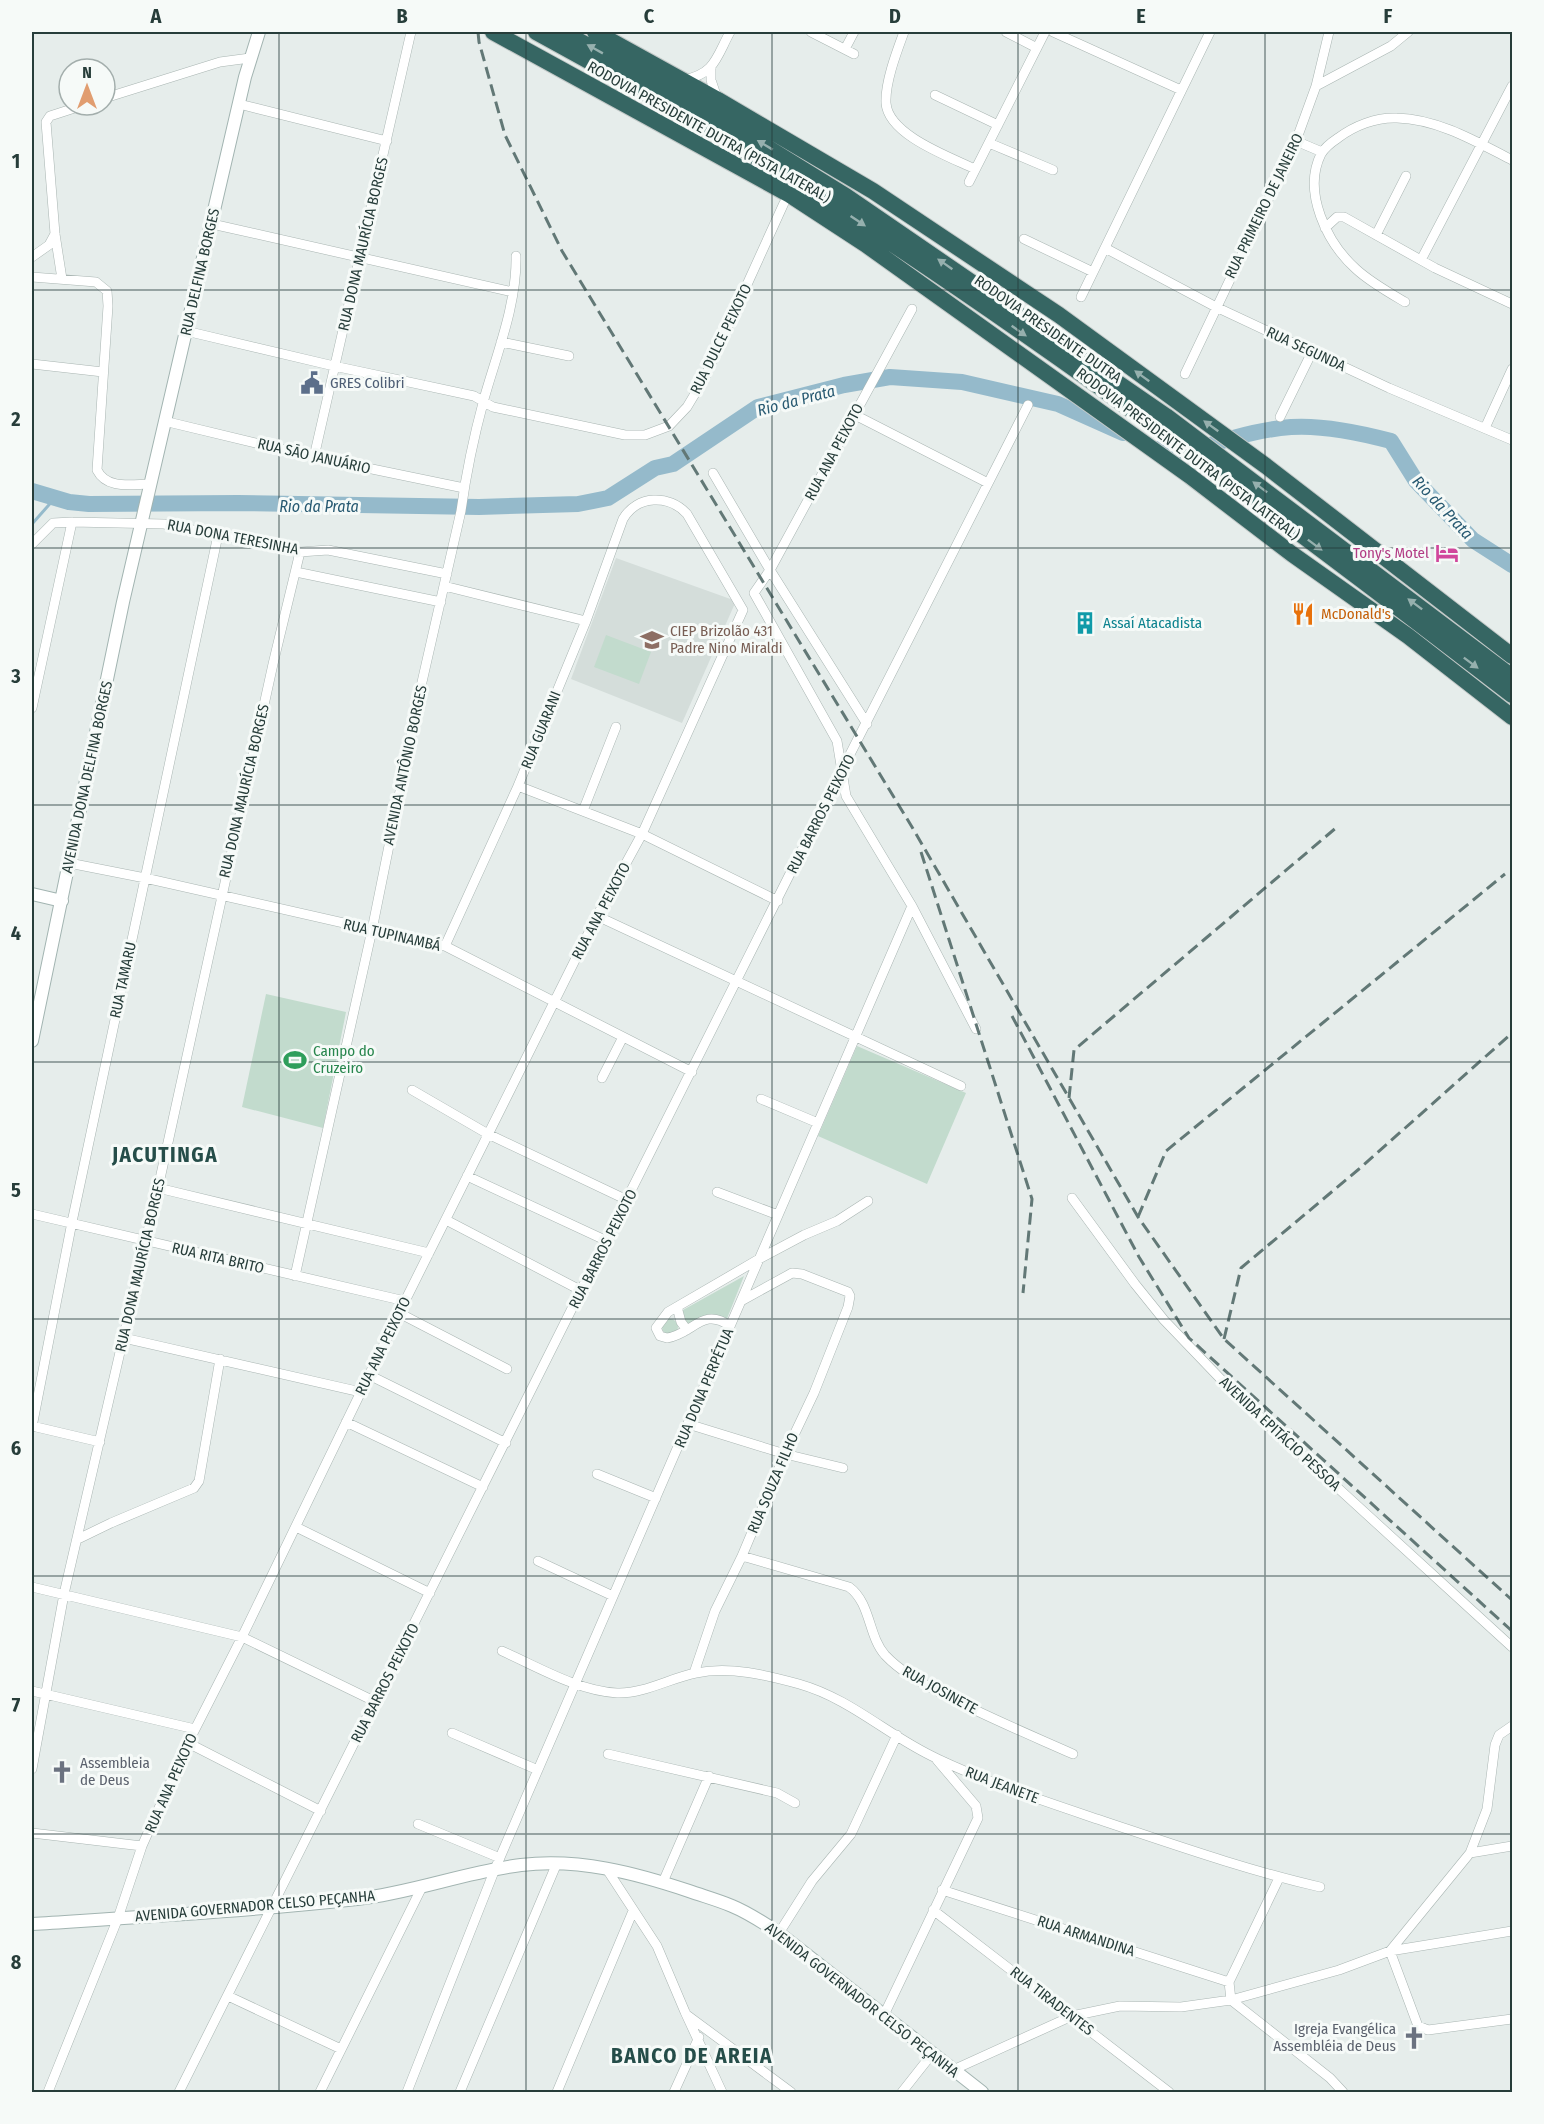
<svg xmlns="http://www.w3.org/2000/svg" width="1544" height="2124" font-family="'Fira Sans Condensed',sans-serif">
<rect width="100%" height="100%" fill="#e6edeb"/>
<!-- built -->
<path fill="#d4ddda" d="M616,558l120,43 -54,122 -111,-44z"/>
<!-- green -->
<path fill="#c2dbcd" d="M606,635l45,17 -12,32 -45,-17z
M266,994l80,18 -23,116 -81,-21z
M857,1046l109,47 -39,91 -109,-48z
M744,1276l-18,45 -39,4 -6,-13 2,-2z
M662 1327a8 8 0 1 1 16 0a8 8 0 1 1-16 0Z"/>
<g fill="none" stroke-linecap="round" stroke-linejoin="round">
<!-- stream -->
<path stroke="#95bacb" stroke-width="3" d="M32,524l23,-26"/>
<!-- river -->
<path stroke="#95bacb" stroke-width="16" d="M1158,449l17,8c37,-13 76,-27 116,-30 30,-2 70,6 100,14l25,40 57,59 39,25
M32,491l37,11 20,2 149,-1 241,4 99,-3 30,-6 47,-30 18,-4 85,-57 86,-22 46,-8 72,5 96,22 65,29"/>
<!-- street casing -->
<g stroke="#a9b5b2" stroke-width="10">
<path id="street" d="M811,32l43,22
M904,32c-7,19 -19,50 -18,71 2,32 64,54 89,66
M1006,32l31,16
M1053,32l128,58
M845,49l9,-17
M711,69v11l6,18
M683,80c32,-6 33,-22 47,-48
M1316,86l75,-40 17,-14
M935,95l63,30
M105,98l115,-36 30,-4
M239,104l148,37
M1296,141l26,11
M989,143l64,27
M969,182l76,-150
M212,224l301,68
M1325,228l12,-11h7l91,51 77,36
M1376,235l30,-59
M1024,239l69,33
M1105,248l111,59 173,81 123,52
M32,257l17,-12 6,-11
M1421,260l91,-174
M32,277l64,5 11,9 1,15 -11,164c10,20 35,14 54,14
M62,279l-7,-45 -9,-112 4,-6 34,-11
M1081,297l129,-265
M1405,302c-17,-10 -35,-20 -49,-33 -29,-26 -54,-77 -35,-115 4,-7 11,-12 17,-16 16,-12 38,-21 59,-20 41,1 80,24 115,42
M912,309l-142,261 -16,23 83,148 9,55 66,110 64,123
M186,331l148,35 140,30 19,11 132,28h20l24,-9 18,-19 18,-30 79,-174
M501,342l68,14
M32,364l71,8
M1185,374l111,-233 20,-55 13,-54
M855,415l133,68
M1280,417l32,-65
M164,421l150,36 150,31
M1485,428l27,-59
M314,457l97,-425
M713,473l57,97 97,154
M32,544l21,-21 19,-1 92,2 136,28 28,-2 119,24
M296,572l145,30
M444,586l142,35
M32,708l40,-186
M518,786l124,48 136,67
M583,811l33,-84
M69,863l76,15 300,68 247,126
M597,916l364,170
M602,1078l21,-41
M412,1090l76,44 139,66
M761,1099l57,24
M467,1176l140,65
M158,1188l271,65
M717,1192l61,23
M1072,1198l63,86 29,36 71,74 277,253
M32,1214l373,87
M446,1220l136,71
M295,1276l77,-346 50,-248 39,-171c5,-37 13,-75 23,-112 13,-46 33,-95 32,-143
M677,1307l4,15 6,8
M399,1313l108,56
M730,1326c-27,-20 -37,8 -63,12l-7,-2 -4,-8 12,-16 91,-53 45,-24 33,-14 31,-20
M124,1338l237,54
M369,1375l137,68
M346,1422l137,65
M688,1424l97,30 58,14
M32,1426l68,16
M32,1427l40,-205 146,-687
M597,1474l59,24
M296,1527l134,66
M78,1539l33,-16 83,-35 5,-7 21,-122
M742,1556l107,31c22,16 19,49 36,68 15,16 35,27 54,37 43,23 89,42 134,62
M538,1561l75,35
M32,1587l210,50 134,65
M502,1651c36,16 76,40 115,42 27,1 53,-15 79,-20 34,-7 70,2 103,11 53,15 90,53 139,75 53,25 109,43 165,62 72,24 143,49 217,66
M694,1673l21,-62 27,-55 43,-102 29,-61 34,-86 2,-11 -2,-4 -46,-18 -10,-1 -51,28
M32,1691l163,38
M452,1733l86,37
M188,1743l133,68
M608,1754l169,39 18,10
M32,1769l32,-175 94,-406 115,-524 27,-112
M418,1824l82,34
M32,1833l110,13
M1470,1853l42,-7
M606,1868l51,78 28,66 37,80
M1279,1878l-50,104 2,18 99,78 13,14
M663,1882l46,-106
M942,1890l287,92
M933,1910l236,182
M1512,1931l-122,20 28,75 10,4 84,-11
M779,1933l33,-52 39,-47 46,-99
M228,1996l113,53
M687,2015l104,77
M884,2015l94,-197 -2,-12 -39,-46
M953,2070l119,-54 48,-10 61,1 50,-7 108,-30 51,-19 80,-98 17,-44 8,-64 4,-10 13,-9
M48,2092l70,-174 24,-72 46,-103 54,-106 163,-336 192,-385 45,-82 101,-224 -56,-96c-18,-20 -50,-19 -64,5l-37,102 -68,165 -73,160
M179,2092l663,-1322 186,-365
M320,2092l102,-205
M407,2092l88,-223 417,-963
M460,2092l97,-229
M557,2092l76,-181
M674,2092l25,-55
M902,2092l30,-38"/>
</g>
<!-- secondary casing -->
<g stroke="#a2b4b1" stroke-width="14">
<path id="secondary" d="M32,894l30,7
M32,1041l91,-439 122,-525 14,-45
M32,1924c108,-7 217,-13 325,-25 55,-6 108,-27 164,-34 58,-7 114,8 168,26 14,5 29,9 43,15 17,7 32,17 47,27l203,159"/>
</g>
<!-- highway casing -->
<g stroke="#c3c9c8" stroke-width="18">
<path id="highway" d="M493,32l297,163 75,49 325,232 102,78 116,82 104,81
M536,32c104,57 208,115 308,180 230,150 450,315 668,483
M563,32l163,90 120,74 320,220 346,261
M595,32l123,68 155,91 186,124 207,151 246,190"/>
</g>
<!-- street -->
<use href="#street" stroke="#fff" stroke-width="9"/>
<!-- secondary -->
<use href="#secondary" stroke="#fff" stroke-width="12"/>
<!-- highway -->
<use href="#highway" stroke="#366663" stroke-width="16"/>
<!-- rail -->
<path stroke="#627876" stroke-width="3" stroke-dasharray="12 6" stroke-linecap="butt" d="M478,32l1,10 26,93 57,116 350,576 226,390 86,122 288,261
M921,852l111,347 -9,94
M1012,1016l127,241 50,81 323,293
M1069,1098l5,-48 263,-223
M1138,1217l28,-66 339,-277
M1224,1339l17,-71 118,-99 153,-136"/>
</g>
<!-- one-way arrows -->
<defs><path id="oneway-solid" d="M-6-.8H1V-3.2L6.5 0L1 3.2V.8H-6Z" transform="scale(1.5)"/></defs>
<g fill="#96b0ae">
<use href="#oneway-solid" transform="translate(595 49) rotate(-151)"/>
<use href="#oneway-solid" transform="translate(765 145) rotate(-149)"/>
<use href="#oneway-solid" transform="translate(858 221) rotate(34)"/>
<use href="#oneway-solid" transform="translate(945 264) rotate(-145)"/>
<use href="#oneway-solid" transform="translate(1019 331) rotate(35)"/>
<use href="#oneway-solid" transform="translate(1142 376) rotate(-144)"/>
<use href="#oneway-solid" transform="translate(1211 426) rotate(-144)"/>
<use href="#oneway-solid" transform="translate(1260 487) rotate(-143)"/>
<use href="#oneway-solid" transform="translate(1315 545) rotate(37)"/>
<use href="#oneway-solid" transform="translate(1415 604) rotate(-143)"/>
<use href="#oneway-solid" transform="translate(1471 663) rotate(37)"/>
</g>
<!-- grid -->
<path fill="none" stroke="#273d3a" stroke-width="1.5" stroke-opacity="0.55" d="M279,32v2060M526,32v2060M772,32v2060M1018,32v2060M1265,32v2060M32,290h1480M32,548h1480M32,805h1480M32,1062h1480M32,1319h1480M32,1576h1480M32,1834h1480"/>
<!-- icons -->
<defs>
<g id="civic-bare" transform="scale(1.8)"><path d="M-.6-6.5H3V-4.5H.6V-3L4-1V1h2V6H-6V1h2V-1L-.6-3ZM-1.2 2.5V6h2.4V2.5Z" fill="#5c6f8a" stroke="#f6faf8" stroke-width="2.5" paint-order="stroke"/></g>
<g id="hotel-bare" transform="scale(1.8)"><path d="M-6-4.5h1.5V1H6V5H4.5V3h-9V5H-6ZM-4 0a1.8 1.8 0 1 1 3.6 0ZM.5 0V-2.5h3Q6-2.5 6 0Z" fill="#d1479c" stroke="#f6faf8" stroke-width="2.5" paint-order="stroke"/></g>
<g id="restaurant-bare" transform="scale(1.8)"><path d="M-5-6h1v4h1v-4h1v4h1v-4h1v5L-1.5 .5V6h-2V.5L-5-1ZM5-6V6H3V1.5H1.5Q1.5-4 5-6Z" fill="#e8710a" stroke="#f6faf8" stroke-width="2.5" paint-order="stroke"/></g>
<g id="building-bare" transform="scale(1.8)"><path d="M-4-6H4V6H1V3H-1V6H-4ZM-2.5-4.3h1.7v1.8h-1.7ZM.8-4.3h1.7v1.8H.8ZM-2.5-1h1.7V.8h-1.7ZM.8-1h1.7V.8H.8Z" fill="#0f9aa8" stroke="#f6faf8" stroke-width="2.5" paint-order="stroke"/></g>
<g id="school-bare" transform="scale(1.8)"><path d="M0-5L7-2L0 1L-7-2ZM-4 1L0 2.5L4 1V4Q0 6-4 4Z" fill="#8d6e63" stroke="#f6faf8" stroke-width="2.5" paint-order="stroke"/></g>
<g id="stadium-bare" transform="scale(1.8)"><path d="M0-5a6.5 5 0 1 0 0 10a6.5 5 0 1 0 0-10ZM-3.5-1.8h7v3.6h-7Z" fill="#2e9e5b" stroke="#f6faf8" stroke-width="2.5" paint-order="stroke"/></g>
<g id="church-bare" transform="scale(1.8)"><path d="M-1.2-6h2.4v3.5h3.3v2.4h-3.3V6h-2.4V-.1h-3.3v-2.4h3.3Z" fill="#6b7280" stroke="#f6faf8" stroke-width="2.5" paint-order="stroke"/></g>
</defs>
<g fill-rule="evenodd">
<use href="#civic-bare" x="312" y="383"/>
<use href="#hotel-bare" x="1447" y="553"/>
<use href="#restaurant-bare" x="1303" y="614"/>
<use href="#building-bare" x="1085" y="623"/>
<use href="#school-bare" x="652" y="640"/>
<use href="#stadium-bare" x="295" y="1060"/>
<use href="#church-bare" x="62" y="1772"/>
<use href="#church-bare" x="1414" y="2038"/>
</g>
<g text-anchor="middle" stroke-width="6" stroke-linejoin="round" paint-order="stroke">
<!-- street labels -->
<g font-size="15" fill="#273d3a" stroke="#f6faf8">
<text transform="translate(709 132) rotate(29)" y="5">RODOVIA PRESIDENTE DUTRA (PISTA LATERAL)</text>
<text transform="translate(1264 206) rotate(-64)" y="5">RUA PRIMEIRO DE JANEIRO</text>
<text transform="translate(363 244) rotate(-77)" y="5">RUA DONA MAURÍCIA BORGES</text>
<text transform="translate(200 272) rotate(-77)" y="5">RUA DELFINA BORGES</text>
<text transform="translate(1048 329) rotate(35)" y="5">RODOVIA PRESIDENTE DUTRA</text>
<text transform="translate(721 339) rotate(-64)" y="5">RUA DULCE PEIXOTO</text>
<text transform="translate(1306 349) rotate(25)" y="5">RUA SEGUNDA</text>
<text transform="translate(834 452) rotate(-62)" y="5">RUA ANA PEIXOTO</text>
<text transform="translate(1188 454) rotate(37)" y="5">RODOVIA PRESIDENTE DUTRA (PISTA LATERAL)</text>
<text transform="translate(314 456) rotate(13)" y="5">RUA SĀO JANUÁRIO</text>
<text transform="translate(233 537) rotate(11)" y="5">RUA DONA TERESINHA</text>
<text transform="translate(541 730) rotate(-68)" y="5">RUA GUARANI</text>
<text transform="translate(405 765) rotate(-78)" y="5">AVENIDA ANTÔNIO BORGES</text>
<text transform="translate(87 777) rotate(-78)" y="5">AVENIDA DONA DELFINA BORGES</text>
<text transform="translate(244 791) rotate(-77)" y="5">RUA DONA MAURÍCIA BORGES</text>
<text transform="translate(821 814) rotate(-63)" y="5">RUA BARROS PEIXOTO</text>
<text transform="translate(601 911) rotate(-62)" y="5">RUA ANA PEIXOTO</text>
<text transform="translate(392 935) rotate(13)" y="5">RUA TUPINAMBÁ</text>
<text transform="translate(123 980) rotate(-78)" y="5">RUA TAMARU</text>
<text transform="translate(603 1249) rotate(-63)" y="5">RUA BARROS PEIXOTO</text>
<text transform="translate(218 1258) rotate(13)" y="5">RUA RITA BRITO</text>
<text transform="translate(140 1265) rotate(-77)" y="5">RUA DONA MAURÍCIA BORGES</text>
<text transform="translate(383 1346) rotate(-64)" y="5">RUA ANA PEIXOTO</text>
<text transform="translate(704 1388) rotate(-67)" y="5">RUA DONA PERPÉTUA</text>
<text transform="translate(1280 1434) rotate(43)" y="5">AVENIDA EPITÁCIO PESSOA</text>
<text transform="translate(773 1483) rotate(-67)" y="5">RUA SOUZA FILHO</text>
<text transform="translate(385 1683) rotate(-63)" y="5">RUA BARROS PEIXOTO</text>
<text transform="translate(940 1690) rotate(29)" y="5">RUA JOSINETE</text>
<text transform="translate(171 1783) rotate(-66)" y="5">RUA ANA PEIXOTO</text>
<text transform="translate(1002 1785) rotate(21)" y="5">RUA JEANETE</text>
<text transform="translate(255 1906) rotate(-5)" y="5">AVENIDA GOVERNADOR CELSO PEÇANHA</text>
<text transform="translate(1086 1936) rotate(18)" y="5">RUA ARMANDINA</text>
<text transform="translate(862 2000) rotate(38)" y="5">AVENIDA GOVERNADOR CELSO PEÇANHA</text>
<text transform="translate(1052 2001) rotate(38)" y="5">RUA TIRADENTES</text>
</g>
<!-- service labels -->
<g font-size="15" fill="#4e5e75" stroke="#f6faf8" text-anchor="start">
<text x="330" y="388">GRES Colibri</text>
</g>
<!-- hotel labels -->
<g font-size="15" fill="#b23c85" stroke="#f6faf8" text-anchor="end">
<text x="1429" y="558">Tony's Motel</text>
</g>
<!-- food labels -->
<g font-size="15" fill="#c56008" stroke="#f6faf8" text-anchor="start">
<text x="1321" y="619">McDonald's</text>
</g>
<!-- culture labels -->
<g font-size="15" fill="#0d838f" stroke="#f6faf8" text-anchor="start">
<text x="1103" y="628">Assaí Atacadista</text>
</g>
<!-- education labels -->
<g font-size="15" fill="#785e54" stroke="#f6faf8" text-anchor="start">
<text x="670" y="636">CIEP Brizolão 431<tspan x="670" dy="17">Padre Nino Miraldi</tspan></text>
</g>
<!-- leisure labels -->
<g font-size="15" fill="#27864d" stroke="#f6faf8" text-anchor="start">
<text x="313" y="1056">Campo do<tspan x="313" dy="17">Cruzeiro</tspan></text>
</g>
<!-- worship labels -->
<g font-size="15" fill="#5b616d" stroke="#f6faf8" text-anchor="start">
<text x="80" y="1768">Assembleia<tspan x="80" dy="17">de Deus</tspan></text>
<text x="1396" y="2034" text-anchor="end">Igreja Evangélica<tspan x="1396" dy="17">Assembléia de Deus</tspan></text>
</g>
<!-- water labels -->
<g font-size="16" font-style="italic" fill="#285a72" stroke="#f6faf8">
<text transform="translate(796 400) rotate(-15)" y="6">Rio da Prata</text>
<text x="319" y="512">Rio da Prata</text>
<text transform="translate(1443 507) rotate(47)" y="6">Rio da Prata</text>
</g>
<!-- district labels -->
<g font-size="21" font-weight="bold" letter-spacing="1.5" fill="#254d49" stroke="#f6faf8">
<text x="165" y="1162">JACUTINGA</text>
<text x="692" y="2063">BANCO DE AREIA</text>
</g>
</g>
<!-- border -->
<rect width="1544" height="2124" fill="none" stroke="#f6faf8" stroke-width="66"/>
<!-- north arrow -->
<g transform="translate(87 87)"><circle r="28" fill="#f6faf8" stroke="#a3aeac" stroke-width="1.5"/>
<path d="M0-4.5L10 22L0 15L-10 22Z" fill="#e19d70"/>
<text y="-9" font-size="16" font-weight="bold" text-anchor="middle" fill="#273d3a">N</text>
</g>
<rect x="33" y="33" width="1478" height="2058" fill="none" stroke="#273d3a" stroke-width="2"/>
<g font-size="20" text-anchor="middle" font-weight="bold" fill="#273d3a">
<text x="156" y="23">A</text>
<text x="402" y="23">B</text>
<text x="649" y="23">C</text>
<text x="895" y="23">D</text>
<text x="1141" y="23">E</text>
<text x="1388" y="23">F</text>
<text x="16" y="168">1</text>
<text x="16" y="426">2</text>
<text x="16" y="683">3</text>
<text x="16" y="940">4</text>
<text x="16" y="1197">5</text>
<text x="16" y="1455">6</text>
<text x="16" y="1712">7</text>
<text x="16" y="1969">8</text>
</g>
</svg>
